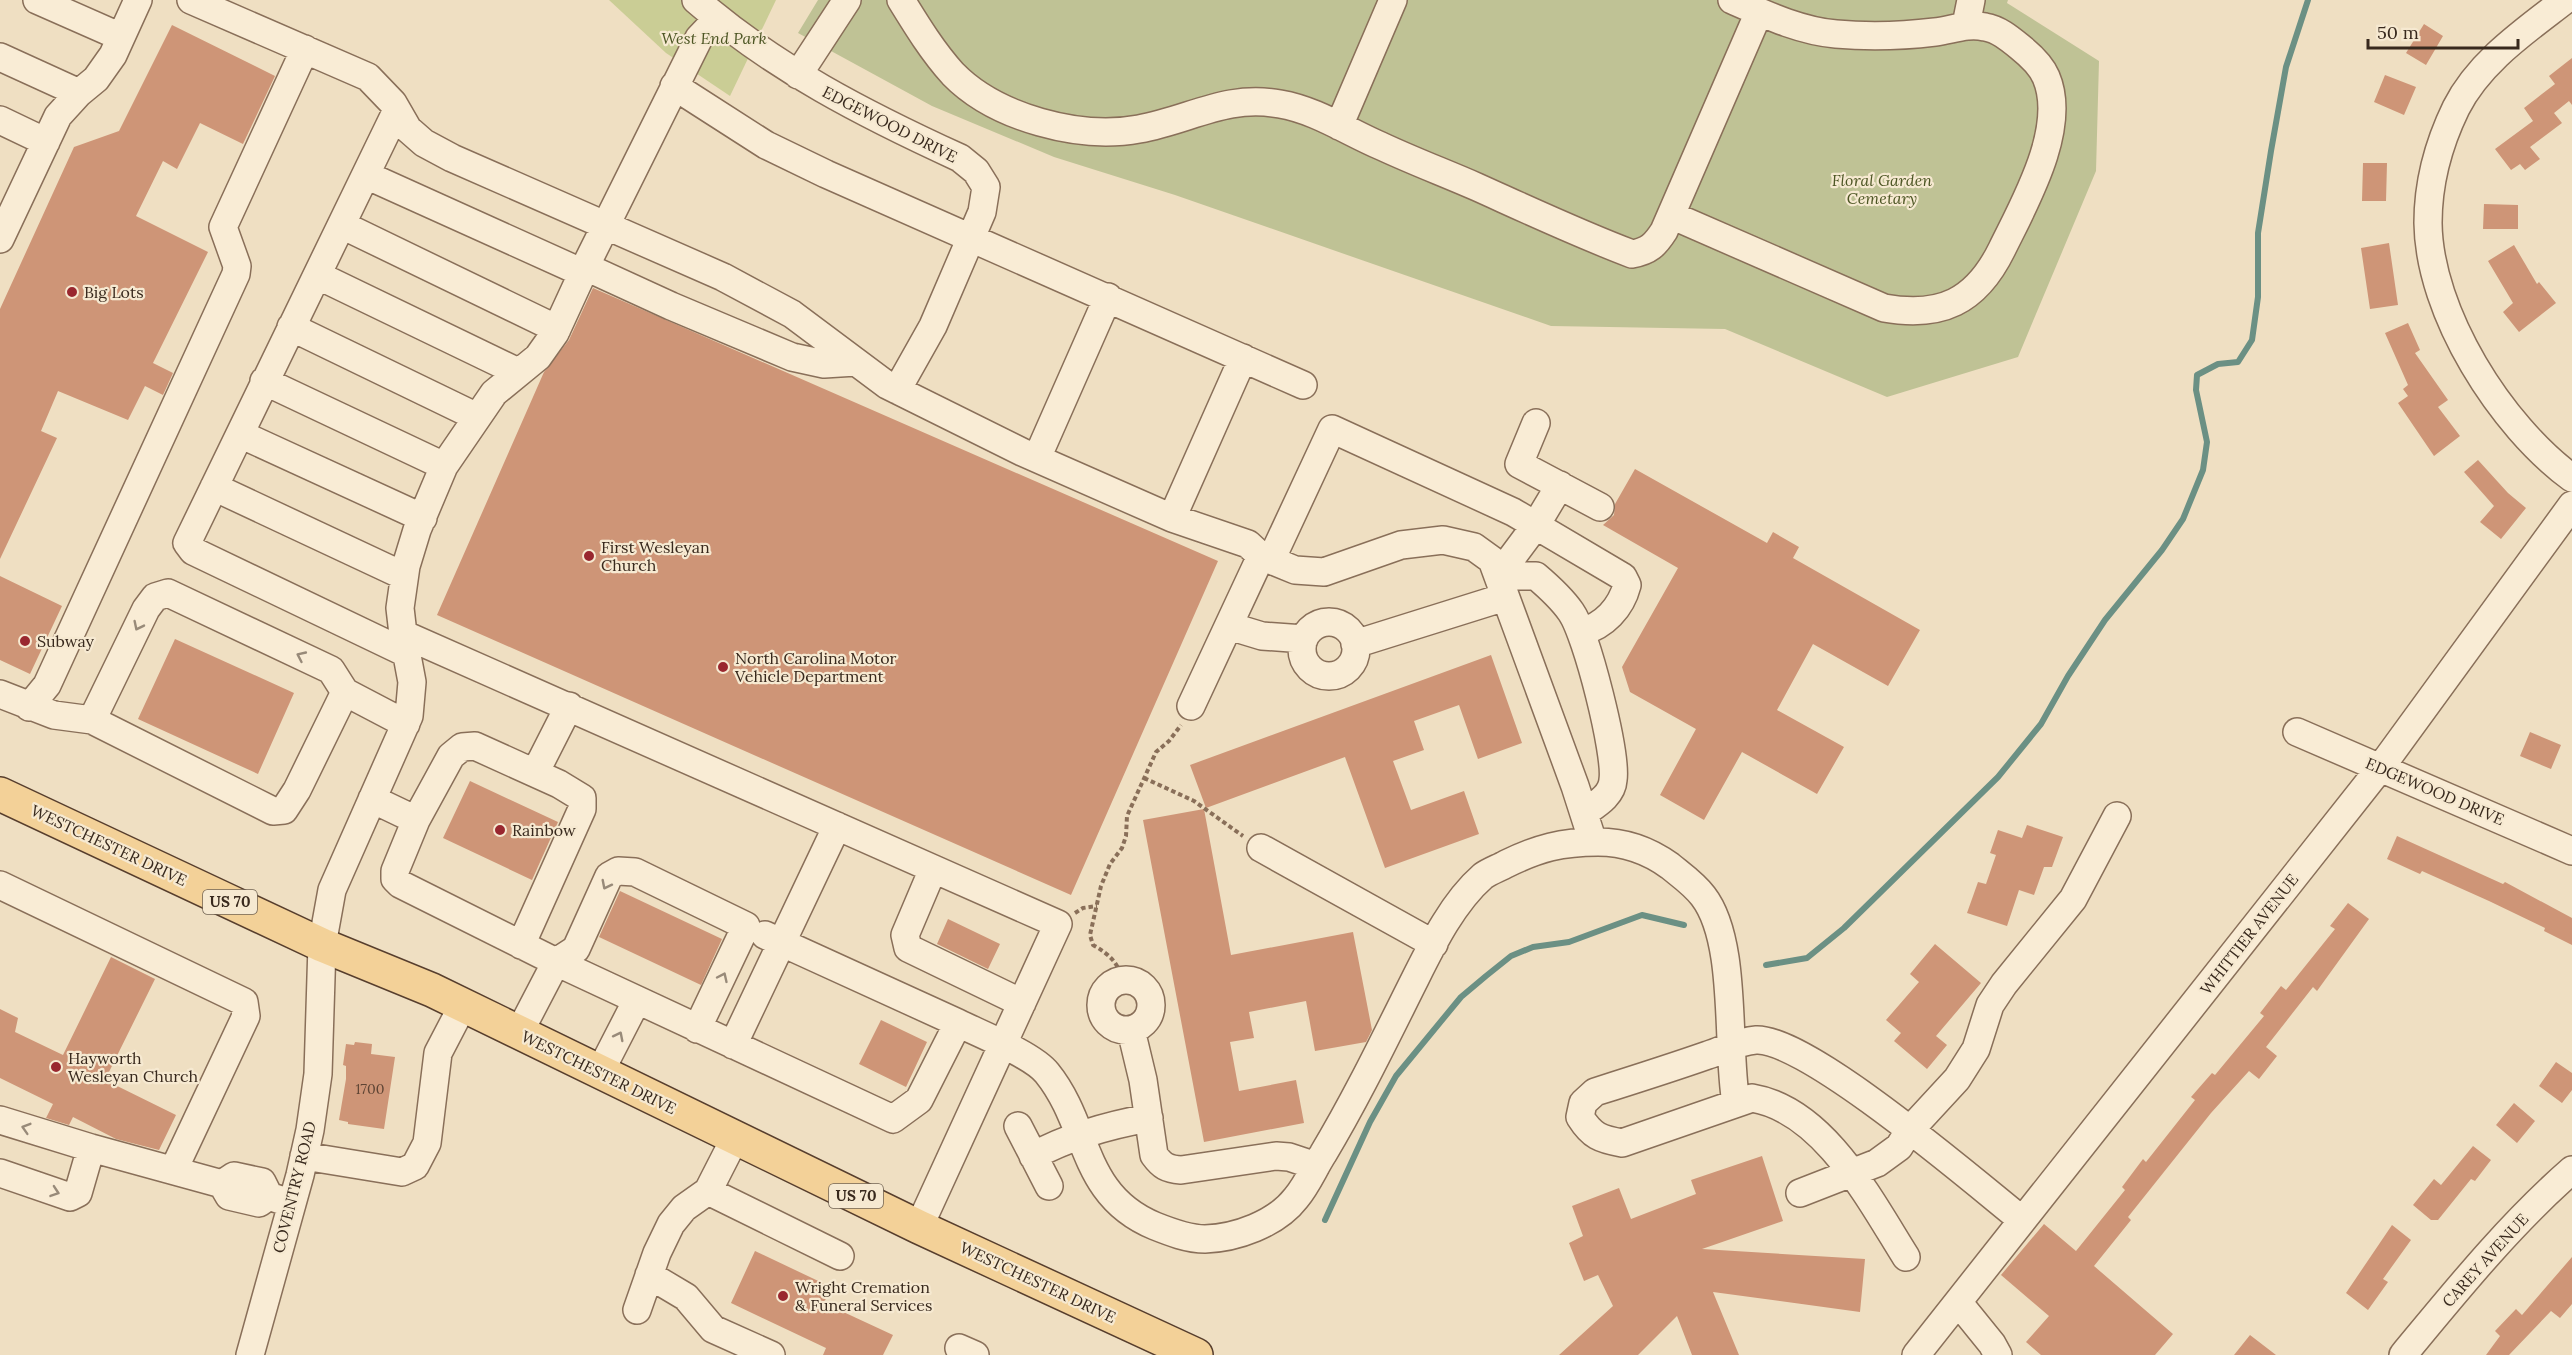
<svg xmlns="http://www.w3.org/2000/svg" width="2572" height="1355" font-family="Lora,serif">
<rect width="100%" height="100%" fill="#efdfc2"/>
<!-- green -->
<path fill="#cacd95" d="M609,0h167l-46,96 -64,-43z"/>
<!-- cemetery -->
<path fill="#bfc295" d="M818,0h1190l-1,3 92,58 -3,110 -78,186 -131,40 -162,-68 -174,-3 -376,-131 -121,-38 -122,-51 -134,-73z"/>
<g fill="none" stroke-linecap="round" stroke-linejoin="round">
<!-- stream -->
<path stroke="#6b9084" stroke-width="6" d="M1766,965l41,-7 37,-30 154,-151 43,-53 27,-48 37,-56 57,-70 21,-31 20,-49 4,-28 -11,-52 1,-15 21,-11 20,-2 14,-22 6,-43v-64l13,-82 15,-84 22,-67
M1325,1220l45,-98 26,-46 65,-79 25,-21 25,-20 22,-9 36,-5 73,-27 42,10"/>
</g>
<!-- building -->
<path fill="#ce9577" d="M2424,24l19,12 -17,29 -20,-12z
M172,25l103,51 -32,68 -43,-21 -23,46 -14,-8 -27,55 72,36 -55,111 20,10 -10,22 -18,-9 -17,34 -70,-29 -17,40 16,7 -57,121v-250l74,-162 45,-16z
M2572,58v47l-3,-4 -15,12 8,10 -32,24 10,12 -15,11 -5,-6 -9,6 -16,-21 38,-28 -9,-13 31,-24 -6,-8z
M2385,75l31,12 -12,28 -30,-13z
M2363,163h24l-1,38h-24z
M2484,204l34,1v24h-35z
M2389,243l9,62 -28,4 -9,-61z
M2514,245l23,39 2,-2 17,21 -37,29 -16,-20 10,-9 -25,-42z
M593,288l625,273 -147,334 -634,-280 107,-243 25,-32z
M2408,323l12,27 -5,3 33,47 -10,7 22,29 -26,20 -36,-53 10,-7 -5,-7 5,-4 -23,-52z
M2478,460l30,33 18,15 -25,31 -21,-17 14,-16 -30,-34z
M1635,469l132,74 6,-11 26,15 -6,11 127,72 -32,56 -75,-42 -36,66 67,37 -27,47 -75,-42 -38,68 -44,-25 36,-66 -66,-37 -8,-25 56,-99 -75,-43 11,-10 1,-11z
M0,576l62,30 -32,68 -30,-14z
M175,639l119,54 -36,81 -120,-55z
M1491,655l31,88 -44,16 -19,-54 -45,16 10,29 -31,11 18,49 53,-19 15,43 -94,34 -40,-111 -139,51 -16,-43z
M2530,732l31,13 -10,24 -31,-13z
M470,781l88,41 -26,58 -89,-42z
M1204,809l27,146 122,-23 19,98 -6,12 -51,9 -9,-50 -57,11 5,26 -24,4 9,49 57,-11 8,43 -100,19 -61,-322z
M2027,825l36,12 -11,30h-8l-10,28 -15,-5 -12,36 -40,-13 11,-31 8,2 10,-29 -6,-2 8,-23 24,8z
M2397,836l106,48 2,-2 67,36v27l-28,-14 1,-3 -56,-27 -67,-30 -2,3 -33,-15z
M620,891l102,48 -21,46 -102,-48z
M2348,903l21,16 -52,72 -4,-4 -47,60 11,9 -18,23 -10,-8 -38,42 -83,104 3,3 -37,46 79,68 -18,21h-114l-15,-13 23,-26 -48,-41 43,-51 32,27 49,-61 -3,-3 21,-28 3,3 49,-62 -4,-3 21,-24 3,2 49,-59 -4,-3 21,-27 5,4 49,-61 -5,-3z
M948,919l52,25 -12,25 -51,-25z
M1935,944l46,39 -45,53 11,9 -20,24 -33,-28 7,-8 -15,-13 33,-38 -9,-8z
M111,957l44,22 -50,101 71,35 -17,35 -43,-11 -43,-22 -4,8 -23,-7 7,-14 -53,-26v-69l18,9 -3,14 48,23z
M881,1020l46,22 -21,45 -47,-23z
M355,1042l17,2 -1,10 24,3 -11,72 -36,-5v-2l-9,-2 7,-41v-13l-3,-1 3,-21 8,1z
M2556,1062l16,11v17l-10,13 -23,-17z
M2514,1103l21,18 -18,22 -21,-18z
M2473,1146l18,14 -16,21 -4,-2 -33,41h-7l-18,-15 21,-26 7,6z
M1762,1156l21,65 -81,28 163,10 -5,53 -147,-20 26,63h-47l-15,-39 -39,39h-79l54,-49 -15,-31 -14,6 -15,-38 14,-7 -11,-30 47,-18 12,31 65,-25 -5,-14z
M2392,1225l19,15 -28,39 5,3 -20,28 -22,-17z
M755,1251l76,36 -7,16 69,32 -10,20h-60l3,-7 -95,-45z
M2572,1257v47l-12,14 -9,-7 -42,44h-23l14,-19 -5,-5 21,-22 6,6z
M2250,1335l26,20h-42z"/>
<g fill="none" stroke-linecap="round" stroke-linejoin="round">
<!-- minor casing -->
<g stroke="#896f59" stroke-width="30">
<path id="minor" d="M37,0l84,37
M191,0l177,77 25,26 15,26 16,14 28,15 271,119 69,37 95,71 135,67 150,66 76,26 13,12 34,14 29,2 77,-27 42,-5 31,7 18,13 83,226 18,56
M696,0c78,68 170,115 264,158l16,13 10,16 -4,25 -49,114 -36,64
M901,0c16,26 32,52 52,74 43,44 127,66 186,55 51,-9 87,-35 141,-25 36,6 68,28 101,42 32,15 64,27 96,41 51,23 102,47 155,67 17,-3 23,-9 32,-23l95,-219
M2565,0c-40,31 -86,62 -109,108 -17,35 -28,76 -28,115 1,90 73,203 144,255
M1966,25l5,-25
M0,57l79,36
M798,75l49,-75
M674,86l92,59 60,29 477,211
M397,110l-210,433 6,8 213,102
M0,120l46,22
M1339,126l54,-126
M366,175l217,98
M1671,215l213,93c57,10 92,-6 118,-59 22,-45 66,-121 44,-172 -5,-12 -16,-22 -26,-30 -11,-9 -22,-18 -35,-20 -18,-4 -33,3 -50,5 -33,4 -66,5 -99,2 -36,-3 -72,-20 -104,-34
M342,225l215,104
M0,239l58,-123 21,-23 17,-14 17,-24 25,-55
M586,267l85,39 121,51 32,7 32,-2
M317,275l201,97
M291,327l186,90
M264,381l180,85
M1536,423l-17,41 81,43
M240,434l183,84
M1037,458l71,-161
M214,487l190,89
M1172,518l71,-160
M1271,560l61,-131 181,83 110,65 4,8c-6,23 -23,41 -46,47
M1498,576h38c13,11 26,23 35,36 16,23 46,142 42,168 -1,16 -18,25 -29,33
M1498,576l38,-51 24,-40
M1302 649a27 27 0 1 1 54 0a27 27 0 1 1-54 0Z
M1229,626l33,10 42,3
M403,634l-3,-26 6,-42 11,-36 27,-64 50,-73 44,-36 17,-24 34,-74 110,-221 18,-19
M1355,644l150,-47
M0,694l54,21 38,5 181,91 11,-1 13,-20 48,-98 61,32
M1191,706l70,-150
M29,707l18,-22 189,-411 1,-8 -14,-39 82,-178
M92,720l54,-111 9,-12 13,-4 163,77 14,22
M2297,732l275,119
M535,773l34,-67
M372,799l44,21 -21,51v8l5,5 156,78 337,157 26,-19 39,-77c22,11 75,32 89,50 43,53 33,122 108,153 15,6 33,13 50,13 31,-1 71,-15 91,-41 11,-13 18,-30 27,-44 33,-55 61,-113 90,-171 18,-36 39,-80 70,-107 7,-5 16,-8 23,-12 33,-16 55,-22 92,-22 27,0 50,8 72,24 11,9 24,18 33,30 35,45 23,150 33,207
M416,820l35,-64 11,-9 13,-1 84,38 23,14v11l-61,136
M1261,848l173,96
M933,869l-28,66 3,13 114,55
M0,885l244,117 2,14 -72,153
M765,935l193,88
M1101 1005a25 25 0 1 1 50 0a25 25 0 1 1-50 0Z
M1131,1030l12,50 11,75c8,11 13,14 27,15l95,-14 13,1 27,9
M519,1033l37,-71 20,-13 33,-73 9,-5 17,1 111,54 -49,103
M733,1045l104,-219
M600,1072l37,-72
M0,1120l91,28 131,36
M1018,1126l31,60
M304,1156l98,16 13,-6 12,-23 11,-90 25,-48
M1033,1156c37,-20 76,-31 116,-38
M0,1173l70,24 8,-4 13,-45
M708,1191l132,65
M1800,1193l77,-30 22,-16 10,-16 48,-52 19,-30 14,-44 14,-21 69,-85 44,-83
M269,1196l-10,7 -30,-7 -7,-12 12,-8 28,6 7,14 23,8
M1906,1257c-36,-57 -82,-147 -154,-159l-130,45c-22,-4 -30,-7 -42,-26l3,-14 12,-11c38,-12 76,-24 113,-37 16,-5 31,-14 48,-15 50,-3 221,144 266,180
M649,1275l37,22 27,32 58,26
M1958,1302l34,42 6,11
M637,1310l20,-57 14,-29 13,-16 24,-17 27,-53
M959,1348l16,7
M250,1355l50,-180 10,-45 8,-56 4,-129 10,-55 77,-174 3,-34 -9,-48 655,290 -139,303
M1916,1355l465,-588 191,-262
M2403,1355c53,-64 106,-130 169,-185"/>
</g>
<!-- major casing -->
<g stroke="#573e2d" stroke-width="36">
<path id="major" d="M0,794l322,151 110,45 487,237 277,128"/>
</g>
<!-- path -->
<path stroke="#896f59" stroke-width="4" stroke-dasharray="4.5 3" stroke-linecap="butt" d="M1144,778l50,23 49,35
M1075,913l8,-5 14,-2
M1123,981c-5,-19 -14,-27 -30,-36l-3,-10 11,-49 9,-22 12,-16 4,-12 1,-20 29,-64 13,-11 12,-16"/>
<!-- minor -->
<use href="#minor" stroke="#f9ecd5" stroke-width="27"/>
<!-- major -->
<use href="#major" stroke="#f3d198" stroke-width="33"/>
</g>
<!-- one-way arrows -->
<defs><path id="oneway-chevron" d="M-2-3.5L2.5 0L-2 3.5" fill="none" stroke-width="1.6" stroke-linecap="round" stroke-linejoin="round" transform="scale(1.5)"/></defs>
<g stroke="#988a79">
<use href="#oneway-chevron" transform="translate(138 626) rotate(116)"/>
<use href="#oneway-chevron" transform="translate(301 656) rotate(-155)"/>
<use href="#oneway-chevron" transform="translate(606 885) rotate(117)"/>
<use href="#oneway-chevron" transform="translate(723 977) rotate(-65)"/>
<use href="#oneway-chevron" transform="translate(619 1036) rotate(-63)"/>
<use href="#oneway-chevron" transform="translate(26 1128) rotate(-163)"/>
<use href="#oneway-chevron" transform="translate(55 1192) rotate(19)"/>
</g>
<!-- markers -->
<g fill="#99272f" stroke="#f6e9d1" stroke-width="2">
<circle cx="72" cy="292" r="6"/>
<circle cx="589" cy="556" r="6"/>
<circle cx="25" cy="641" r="6"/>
<circle cx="723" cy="667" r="6"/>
<circle cx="500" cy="830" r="6"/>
<circle cx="56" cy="1067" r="6"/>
<circle cx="783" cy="1296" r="6"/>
</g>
<g text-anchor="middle" stroke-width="4.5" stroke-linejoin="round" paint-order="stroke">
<!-- number labels -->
<g font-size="14" fill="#5e4434">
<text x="370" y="1094">1700</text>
</g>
<!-- shield labels -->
<g fill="#f6e9d1" stroke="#716353" stroke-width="1.5">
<rect x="203" y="890" width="54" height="24" rx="4.5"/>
<rect x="829" y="1184" width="54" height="24" rx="4.5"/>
</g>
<g font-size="15" font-weight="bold" fill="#38291d">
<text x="230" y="907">US 70</text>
<text x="856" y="1201">US 70</text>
</g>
<!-- park labels -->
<g font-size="16" font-style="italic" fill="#4c5523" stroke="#f6e9d1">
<text x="714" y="44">West End Park</text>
<text x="1882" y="186">Floral Garden<tspan x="1882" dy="18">Cemetary</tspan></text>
</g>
<!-- street labels -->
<g font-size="16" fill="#38291d" stroke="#f6e9d1">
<text transform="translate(890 124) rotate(27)" y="6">EDGEWOOD DRIVE</text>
<text transform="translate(2435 791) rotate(23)" y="6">EDGEWOOD DRIVE</text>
<text transform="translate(109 845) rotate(25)" y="6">WESTCHESTER DRIVE</text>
<text transform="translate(2249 934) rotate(-52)" y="6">WHITTIER AVENUE</text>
<text transform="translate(599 1072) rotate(26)" y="6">WESTCHESTER DRIVE</text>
<text transform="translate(294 1187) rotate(-76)" y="6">COVENTRY ROAD</text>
<text transform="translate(2485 1260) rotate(-48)" y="6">CAREY AVENUE</text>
<text transform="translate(1038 1282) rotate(25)" y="6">WESTCHESTER DRIVE</text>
</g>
<!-- poi labels -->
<g font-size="16" fill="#38291d" stroke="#f6e9d1" text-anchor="start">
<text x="84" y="298">Big Lots</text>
<text x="601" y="553">First Wesleyan<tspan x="601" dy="18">Church</tspan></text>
<text x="37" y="647">Subway</text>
<text x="735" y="664">North Carolina Motor<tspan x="735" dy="18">Vehicle Department</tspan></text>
<text x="512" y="836">Rainbow</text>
<text x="68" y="1064">Hayworth<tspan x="68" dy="18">Wesleyan Church</tspan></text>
<text x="795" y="1293">Wright Cremation<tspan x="795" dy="18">&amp; Funeral Services</tspan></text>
</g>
</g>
<!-- scale -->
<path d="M2368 39v9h150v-9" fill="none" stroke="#38291d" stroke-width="3"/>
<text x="2377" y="39" font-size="18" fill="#38291d" stroke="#f6e9d1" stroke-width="4.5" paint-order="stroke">50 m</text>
</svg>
